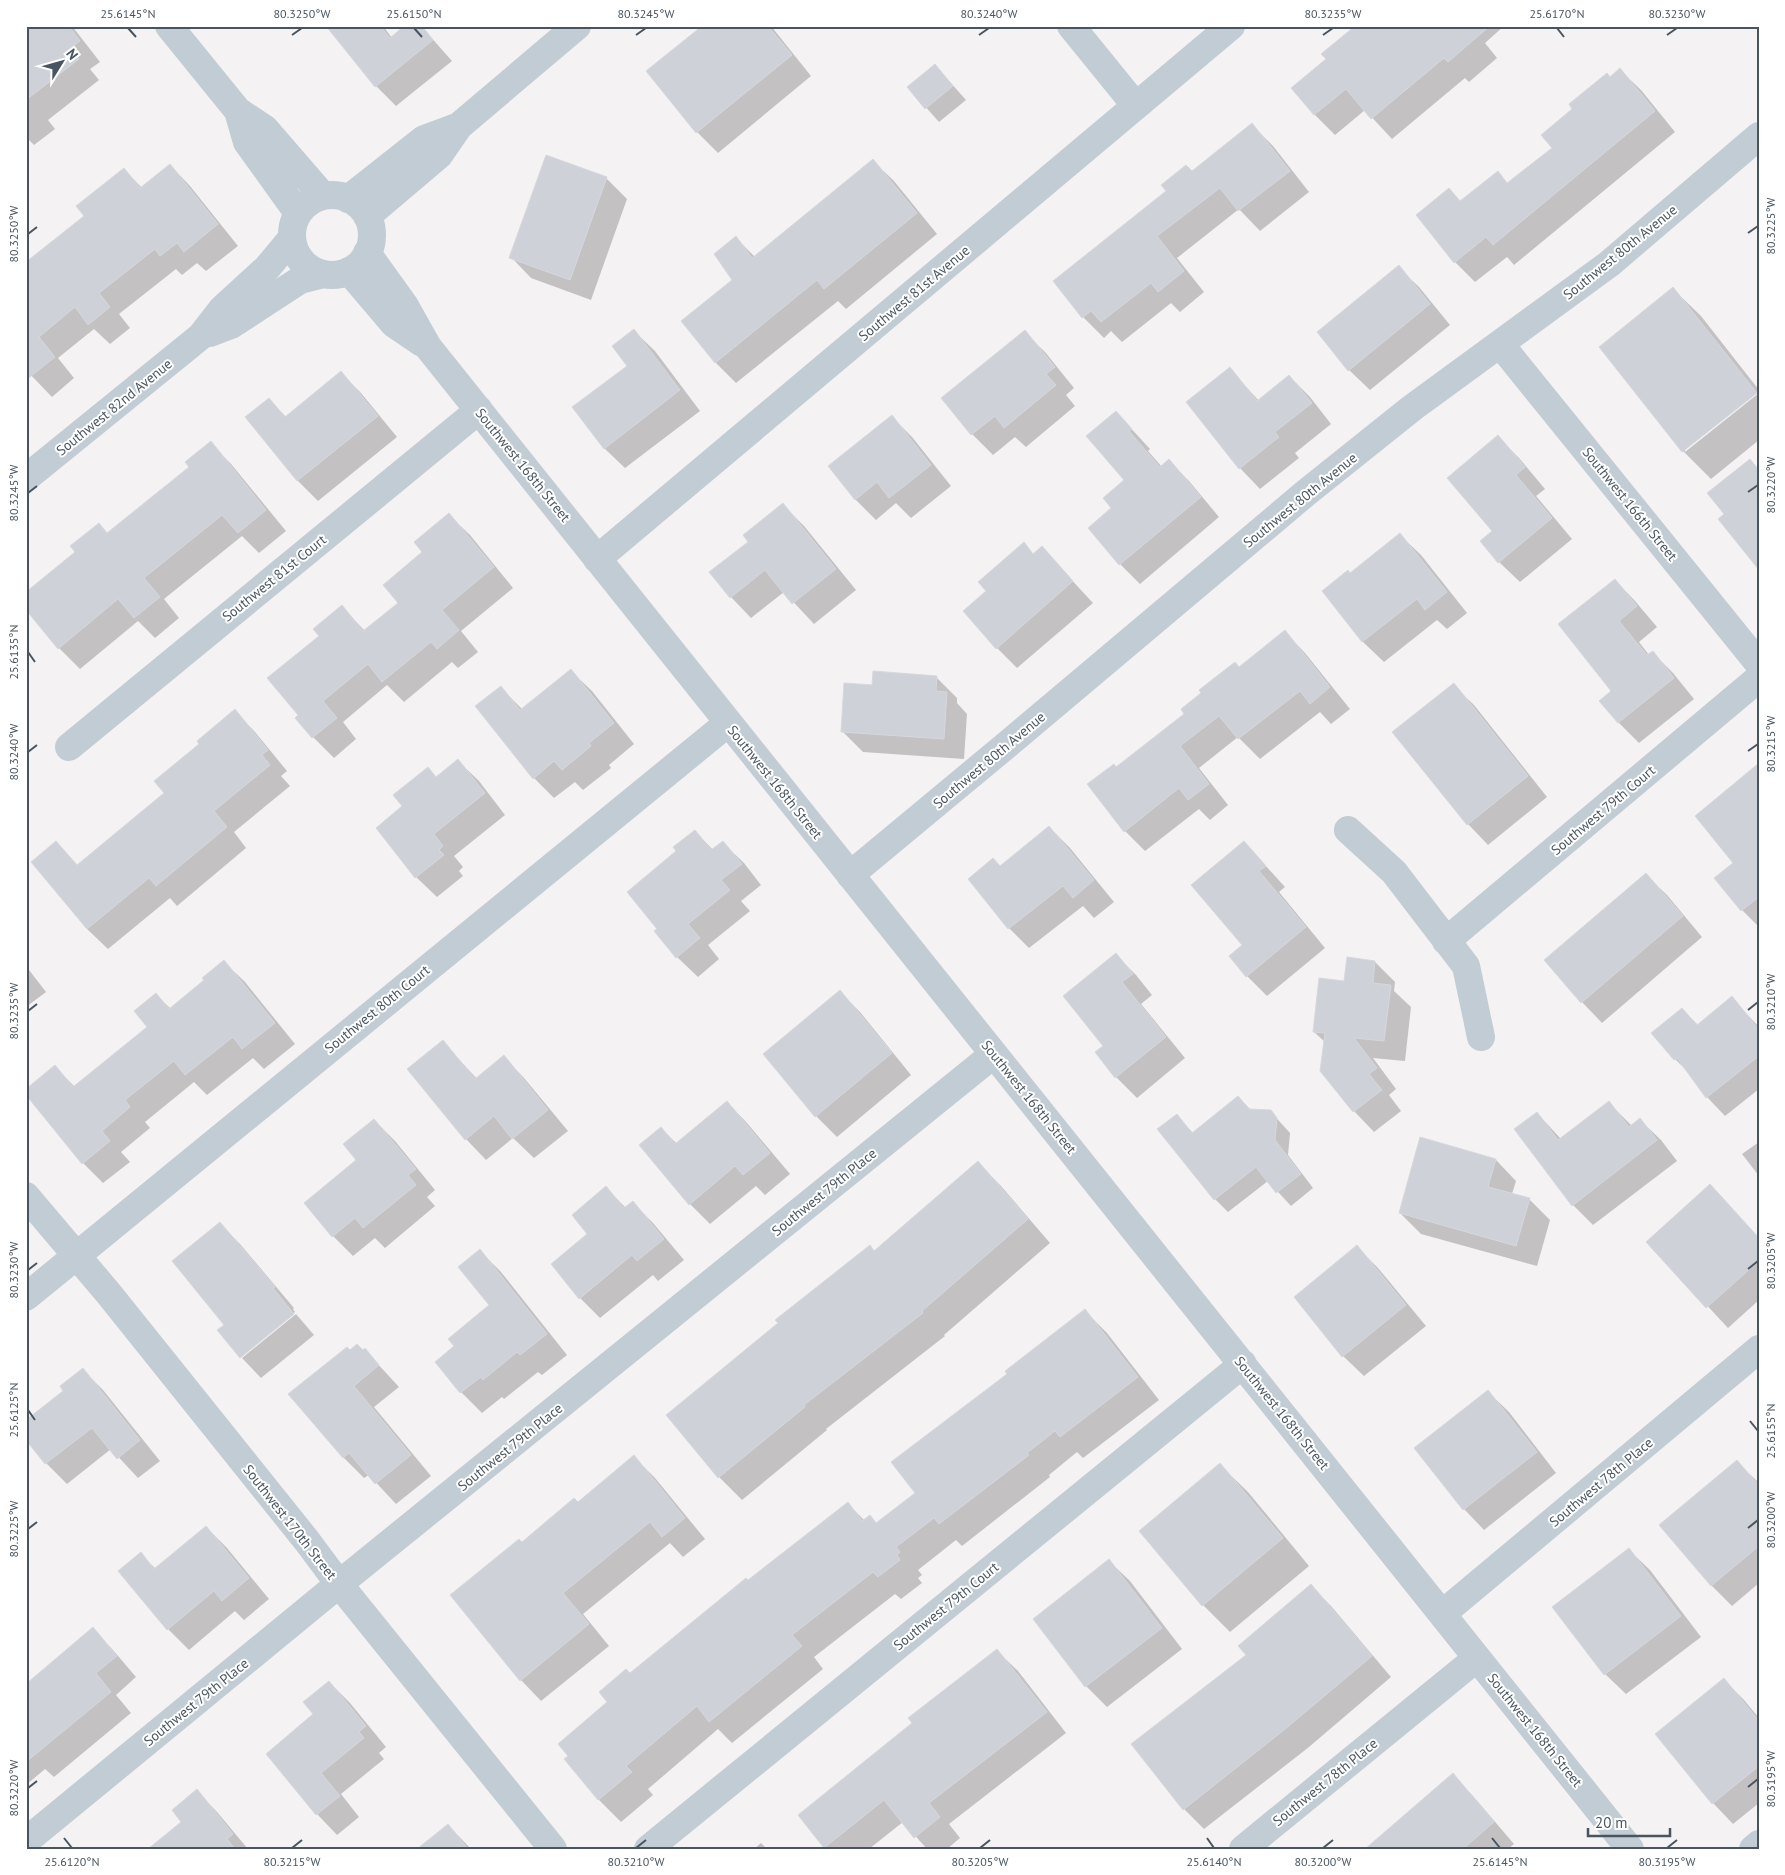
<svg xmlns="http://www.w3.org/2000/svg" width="1785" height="1875" font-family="'PT Sans',sans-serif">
<rect width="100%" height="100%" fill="#f4f2f2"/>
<!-- shadow -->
<path fill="#0003" d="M26,26h46l28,36 -10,7 9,11 -51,40 7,9 -21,16 -8,-8z
M327,26h56l9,12 29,-12 31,35 -56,45 -20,-20z
M704,26h67l40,50 -93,77 -21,-21z
M1357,26h147l-19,17 12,15 -28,24 -4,-4 -73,61 -27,-29 -30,25 -21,-21z
M935,65l31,35 -27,22 -31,-35z
M1620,70l21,20 34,42 -161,133 -7,-8 -32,25 -20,-20 -6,-72 12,12 36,-29 11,11 45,-36 57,-70z
M1252,125l21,21 36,46 -49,39 -21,-22 -62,49 27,34 -24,20 -9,-9 -49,39 -11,-11 -7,7 -21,-21 -29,-36z
M873,161l21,20 43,53 -91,75 -8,-8 -102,82 -20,-20 -34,-42 51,-41 3,-42 19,19z
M170,165l20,21 48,60 -32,25 -9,-8 -15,12 -6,-6 -57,45 11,14 -20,16 -16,-15 -36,29 16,20 -22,19 -26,-27 60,-154 38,-47 18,19z
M606,178l21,21 -36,101 -60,-22 -20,-21z
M1398,267l21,20 31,38 -80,65 -21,-20z
M1673,289l28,27 58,74 -74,59v3l74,-59v47l-48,39 -28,-28 -82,-104z
M634,331l21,20 45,60 -75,57 -21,-20 25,-82z
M1024,332l21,20 29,36 -8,7 9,11 -49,41 -11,-10 -22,18 -21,-21 -29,-36z
M1230,369l29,32 30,-25 21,21 21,27 -36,29 4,5 -39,31 -20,-21 -52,-65z
M341,373l20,20 36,44 -79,64 -20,-20 -51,-63 22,-19 17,18z
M1116,412l34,37 -2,2 14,16 7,-6 20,20 30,36 -79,67 -20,-20 -30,-36 23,-20 12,-28z
M892,417l20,20 39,49 -40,32 -15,-15 -20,17 -21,-21z
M1498,437l21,21 26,31 -9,7 36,43 -52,43 -21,-20 -5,-30z
M210,443l21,21 55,67 -27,22 -17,-17 -78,63 15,19 -24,20 -17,-17 -58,48 -21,-21 40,-123 9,9 83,-67z
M783,505l21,21 52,64 -42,34 -30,-32 -33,26 -20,-21 18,-55z
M449,515l21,20 43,53 -52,43 17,21 -20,16 -6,-6 -48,40 -17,-17 -44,37 13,17 -22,19 -21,-21 -16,-19 24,-82 21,-29 23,24 35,-28 24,-51z
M1400,535l21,20 46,58 -20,16 -10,-9 -53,42 -21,-20 -40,-50 28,-17z
M1024,544l10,11 8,-7 51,55 -76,65 -20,-20 -9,-57z
M1615,580l20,21 22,26 -18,15 10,13 3,-3 21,21 21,26 -55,44 -20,-20 -18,-22 12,-10z
M1285,632l20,21 45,56 -19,15 -11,-12 -60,47 -22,-22 -39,31 29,37 -18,15 -11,-11 -54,42 -20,-20 -8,-63 69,-54z
M571,671l21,20 42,53 -25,21 2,3 -28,22 -8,-8 -21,16 -20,-20 -33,-90 21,21z
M936,677l21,21v5l10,11 -3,45 -101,-7 -21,-21 31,-44z
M1453,685l21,20 73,92 -59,48 -20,-21z
M235,711l20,21 32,39 -6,5 9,10 -56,46 12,16 -69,58 -7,-8 -62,51 -21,-20 -55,-67 24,-19 22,23 88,-72 35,-50z
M458,761l21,20 26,34 -51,41 9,11 -4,4 4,5 -26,21 -21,-20 21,-99z
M1759,772v155l-17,-17 -26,-32 19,-15z
M1049,827l21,21 44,54 -20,16 -11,-12 -54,42 -20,-20z
M695,831l18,19 10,-7 21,20 17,22 -20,16 9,10 -42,34 11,14 -21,18 -21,-20 -18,-28 19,-78z
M1244,842l41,45 -6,5 46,56 -58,48 -20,-20 -3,-31z
M1646,875l21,20 35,42 -100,86 -20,-21z
M1116,955l20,20 16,20 -11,9 44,54 -48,40 -21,-21 -11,-31z
M224,962l21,20 50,62 -31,25 -11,-11 -46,37 -13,-13 -49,40 5,6 -29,24 9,10 -27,21 -20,-20 -28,-96 20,20 73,-60 8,-32 15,14 35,-28z
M1375,962l20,20 -1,9 17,16 -6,54 -32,-3 23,31 -7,6 12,16 -27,21 -20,-21 -29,-69 -11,-10 31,-50z
M26,966l20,26 -20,15z
M840,992l20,20 51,63 -74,62 -21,-21 -51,-62z
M1732,998l27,29v62l-34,27 -18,-19 -16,-22 -16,-16 7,-50 16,16z
M443,1042l34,37 27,-22 20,21 44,53 -34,27 -21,-20 -27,22 -20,-21z
M1238,1097l13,13 19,1 20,22 -2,22 25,33 -22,18 -23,-25 -40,31 -13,-13 -38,-83 16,17z
M727,1102l20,21 43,51 -25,21 -9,-9 -46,38 -20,-20 -29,-76 16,16z
M1609,1103l23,23 8,-6 21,20 16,21 -84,64 -20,-20 -36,-92 24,26z
M374,1120l21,21 40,49 -8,7 8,9 -50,42 -10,-10 -22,18 -20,-20 25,-76z
M1759,1142v34l-17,-22z
M1496,1160l20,21 -4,13 17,5 21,21 -13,46 -116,-32 -21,-21z
M978,1163l23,23 49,57 -106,92 1,1 -119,93 1,1 -85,70 -23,-23 151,-230 5,5z
M606,1188l20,20 7,-5 20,20 31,37 -26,21 -5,-6 -53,43 -20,-20 9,-64z
M220,1224l20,20 54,64 -1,1 2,3 -54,44v2l-22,-28 7,-5z
M1759,1238v62l-31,28 -80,-86z
M1357,1247l21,21 48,58 -62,50 -21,-20z
M480,1251l21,21 66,83 -25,20 -4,-3 -34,27 -2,-2 -20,16 -21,-21 -24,-30 19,-16 34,-40z
M1085,1311l22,22 52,67 -76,58 -6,-6 -28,23 1,2 -88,69 -6,-6 -38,30 4,5 -4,3 4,5 -21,16 -6,-5 -81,63 9,12 -91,74 -14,-14 -70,60 5,6 -32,27 -22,-22 -33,-41 64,-84 218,-171 16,16 6,-4 7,8 40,-30 92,-120z
M296,1314l18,21 -53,43 -19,-20z
M365,1350l34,37 -25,20 57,69 -35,28 -27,-29 -5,3 -20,-20 -54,-64 60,-42z
M82,1369l21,21 57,71 -22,17 -27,-29 -44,35 -21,-21 -20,-25z
M1488,1392l21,20 47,61 -72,57 -20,-21z
M634,1457l21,21 50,61 -22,18 -13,-14 -87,71 26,32 -68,55 -20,-21 1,-137 56,-40z
M1737,1462l22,21v100l-27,23 -21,-21z
M1220,1465l28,27 61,74 -79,66 -27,-27z
M206,1527l21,21 42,51 -25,21 -9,-9 -46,39 -21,-21 -48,-58 20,-17 16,15z
M1629,1550l21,20 51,67 -75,57 -21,-20z
M1109,1561l21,20 52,68 -75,58 -21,-21 -52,-67z
M1311,1586l20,20 60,71 -82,70 -105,82 -20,-20 63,-154z
M92,1629l21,21 23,27 -20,18 15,18 -77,64 -9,-8 -19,16v-100z
M997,1651l21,20 48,62 -117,91 11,14 -13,11h-20l-24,-27 -34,27h-43l-27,-33 115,-93z
M1724,1680l20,20 15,18v85l-26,21 -20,-21z
M329,1682l21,21 36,44 -7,6 5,6 -43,35 18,23 -22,18 -20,-21 -49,-60 47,-39z
M1453,1775l20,21 41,48 -6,5h-127z
M197,1791l20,21 31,37h-95l30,-27z
M448,1825l23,24h-52z
M761,1843l6,6h-13z"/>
<!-- building -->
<path fill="#ced1d7" stroke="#d6d8de" d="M26,26h43l11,15 -10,7 9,11 -53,41z
M326,26h54l10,12 14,-12h18l11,14 -58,47z
M702,26h66l24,29 -96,78 -50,-62z
M1355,26h135l-42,36 -4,-4 -73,61 -25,-30 -32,26 -23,-27 35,-29 -5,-5z
M935,64l18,22 -28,23 -18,-22z
M1620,68l35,43 -162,134 -7,-8 -32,26 -38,-48 33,-27 11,13 38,-30 9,12 45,-35 -11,-13 31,-26 -3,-5 38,-31 3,4z
M1252,123l38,48 -52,40 -18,-23 -63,48 27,35 -26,21 -7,-9 -50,39 -10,-11 -9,7 -29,-37 113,-90 -5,-6 25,-20 6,6z
M546,155l61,22 -37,103 -61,-22z
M873,159l44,54 -93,76 -7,-9 -102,83 -34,-42 51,-41 -18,-26 22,-18 16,22z
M170,164l48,60 -34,28 -7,-9 -17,13 -5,-7 -56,44 11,14 -22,18 -13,-18 -36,30 16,20 -29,23v-118l58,-46 -8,-10 48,-38 16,20z
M1399,265l31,39 -82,67 -31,-39z
M1673,287l84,106 -75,59 -83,-105z
M634,329l46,61 -76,59 -32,-42 55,-41 -15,-20z
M1025,330l30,37 -9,7 10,11 -52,43 -9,-12 -24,19 -30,-37z
M1230,367l27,34 32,-26 23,28 -37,29 4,5 -40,32 -53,-67z
M341,371l37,45 -81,65 -52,-64 24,-19 16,19z
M1116,411l16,18 -3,2 31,36 9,-8 32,38 -82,68 -31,-37 23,-20 -8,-10 21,-18 -38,-44z
M892,415l39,50 -42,33 -12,-16 -22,18 -27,-34z
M1498,435l27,32 -9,8 36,43 -54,45 -18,-22 12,-10 -45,-53z
M211,441l55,69 -28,23 -16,-18 -78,63 16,19 -26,21 -16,-19 -60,50 -32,-39v-18l49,-40 -5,-6 29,-23 8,10 82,-66 -4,-5z
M1750,459l9,11v100l-41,-51 6,-5 -17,-21z
M783,503l53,66 -44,35 -27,-34 -35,28 -21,-26 39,-30 -5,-7z
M449,513l45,54 -52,43 17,20 -22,19 -6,-7 -49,40 -14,-18 -45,37 14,17 -25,20 -17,-20 3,-3 -31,-37 52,-42 -6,-7 29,-24 21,26 35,-28 -15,-18 39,-33 -8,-10z
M1400,533l47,59 -22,18 -8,-11 -55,43 -40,-51 26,-21 2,3z
M1024,542l9,12 9,-8 31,35 -77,68 -33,-38 23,-20 -8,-9z
M1615,579l22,27 -18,15 28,34 6,-4 21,27 -56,45 -19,-22 12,-10 -53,-67z
M1285,630l45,57 -20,17 -10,-13 -62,48 -19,-23 -39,30 29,38 -21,16 -9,-12 -55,44 -37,-48 27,-20 2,3 68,-53 -3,-5 20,-16 -2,-3 36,-28 4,5z
M571,669l43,54 -25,20 2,3 -29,24 -8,-9 -21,18 -58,-73 26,-20 19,24z
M873,671l64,5 -1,15 11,1 -3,47 -103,-7 3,-49 28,2z
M1454,683l74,93 -61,49 -75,-93z
M235,709l33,41 -6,5 8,10 -56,46 13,16 -71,59 -7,-8 -62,51 -56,-67 25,-21 21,24 87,-72 -10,-12 45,-37 -2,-3z
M458,759l27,34 -51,41 9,12 -4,4 5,5 -29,23 -39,-50 26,-22 -9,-11 35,-28 8,10z
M1759,763v134l-18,14 -27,-33 19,-15 -38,-47z
M1049,826l45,54 -21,18 -10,-12 -55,43 -40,-50 25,-21 7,8z
M695,830l16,20 12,-9 19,23 -21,16 9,10 -42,34 12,14 -24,20 -22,-27 3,-2 -30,-37 49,-41 -3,-4z
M1244,841l22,25 -7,5 47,56 -60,50 -17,-21 13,-11 -51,-60z
M1646,873l37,43 -102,87 -37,-43z
M1116,953l17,21 -11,8 44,55 -51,41 -20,-26 8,-6 -40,-50z
M1347,957l28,4 -2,22 18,2 -7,56 -30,-3 23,30 -8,6 13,16 -29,22 -33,-41 5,-38 -12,-1 6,-54 25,3z
M224,960l51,63 -33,26 -9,-12 -48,38 -11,-14 -49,39 5,7 -28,24 8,10 -28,23 -56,-69v-6l29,-24 18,22 74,-60 -13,-16 22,-18 13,16 35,-29 -2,-2z
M840,990l52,63 -77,64 -52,-63z
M1732,996l27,34v26l-53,42 -29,-40 -3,2 -23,-27 31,-25 15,17z
M443,1040l32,39 29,-24 44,55 -36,29 -18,-23 -29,24 -58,-71z
M1238,1096l11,13 22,1 6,8 -2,22 26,34 -25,19 -20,-26 -42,33 -57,-71 20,-15 15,19z
M727,1101l43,52 -27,22 -8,-9 -46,39 -50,-60 22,-18 14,17z
M1609,1101l20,26 11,-9 17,22 -85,66 -58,-77 23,-17 21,28z
M374,1119l42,50 -8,6 8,10 -53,43 -8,-10 -23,19 -28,-34 52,-43 -13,-16z
M1420,1137l76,22 -8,28 42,11 -14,48 -117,-33z
M978,1161l50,58 -106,92 1,2 -119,92 1,2 -87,71 -52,-63 112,-92 -3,-3 95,-75 4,6z
M1710,1184l49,54v23l-53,47 -60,-66z
M606,1186l18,22 9,-7 31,38 -27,22 -5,-6 -53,44 -28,-35 36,-30 -15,-19z
M220,1222l55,65 -2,1 21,26 -54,44 -23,-28 7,-5 -52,-64z
M1357,1245l49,60 -64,52 -48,-60z
M480,1249l67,85 -27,21 -3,-3 -34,28 -2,-3 -21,16 -25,-31 19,-16 -6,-7 41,-34 -31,-38z
M1085,1309l53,68 -78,60 -5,-6 -28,22 2,2 -90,69 -5,-6 -38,29 4,5 -3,3 3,5 -22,17 -5,-5 -81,63 10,11 -93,76 -12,-16 -71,60 6,6 -34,28 -34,-41 4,-3 -10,-12 49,-42 -8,-10 27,-23 4,4 116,-95 2,2 100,-78 14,19 8,-6 6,8 39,-30 -24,-31 116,-88 -2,-3z
M357,1344l6,6 2,-2 14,17 -25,21 57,69 -36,29 -26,-31 -6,5 -55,-64 59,-47 3,3z
M83,1368l57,72 -23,19 -25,-31 -47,36 -19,-24v-20l37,-29 -3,-5z
M1488,1390l49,62 -74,58 -49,-62z
M634,1455l51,63 -23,19 -12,-15 -87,71 26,31 -69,57 -70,-86 69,-56 3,3 52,-44 4,4z
M1737,1460l22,26v60l-48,40 -52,-61z
M1220,1463l63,75 -81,68 -63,-75z
M206,1526l43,52 -27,23 -8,-10 -47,39 -49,-59 23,-19 13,17z
M1629,1548l52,68 -77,59 -52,-68z
M1109,1559l53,69 -77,59 -52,-68z
M1311,1584l61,72 -88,74 -101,80 -52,-66 115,-89 -8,-9z
M93,1627l24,29 -21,17 15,19 -85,70v-78z
M997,1649l50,63 -118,91 11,14 -26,21 -30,-38 -60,48 -26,-33 114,-92 -4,-5z
M1724,1678l35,43v45l-47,38 -57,-70z
M329,1681l37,45 -7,6 5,6 -43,35 19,23 -24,19 -50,-61 47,-40 -10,-12z
M1453,1773l41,49 -31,27h-98z
M197,1789l36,45 -6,5 8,10h-87l33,-27 -9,-12z
M448,1824l20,25h-51z"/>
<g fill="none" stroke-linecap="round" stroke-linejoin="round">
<!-- minor -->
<path stroke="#c2ccd4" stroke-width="28" d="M169,26l69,85 27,18 58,67
M1071,26l65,80
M238,111l9,31 51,71
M292 235a40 40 0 1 1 80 0a40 40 0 1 1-80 0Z
M348,199l76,-60 35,-13
M367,216l72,-61 20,-29 118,-100
M367,253l38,53 23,41 1202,1502
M349,271l45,53 28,19
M210,333l21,-8 69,-45 24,-6
M1500,344l259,320
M26,478l175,-142 21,-27 45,-41 25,-30
M597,559l634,-533
M69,747l410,-337
M1348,830l46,42 72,94 15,71
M850,875l159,-132 298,-251 105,-84 197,-144 150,-128
M1446,941l313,-263
M26,1196l83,98 198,247 32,43 214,265
M26,1297l702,-574
M1442,1614l317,-265
M26,1841l313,-257 655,-530
M648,1849l595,-485
M1243,1849l234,-191
M1753,1849l6,-5"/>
</g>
<!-- ticks -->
<path fill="none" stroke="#485561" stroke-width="2" d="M128,28l8,9M414,28l8,9M1557,28l7,9M292,35l10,-7M636,35l10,-7M979,35l10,-7M1323,35l10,-7M1667,35l10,-7M1748,233l10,-7M28,234l9,-7M1748,492l10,-7M28,493l9,-7M28,652l7,10M1748,751l10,-7M28,752l9,-7M1748,1010l10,-8M28,1011l9,-7M1748,1269l10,-8M28,1270l9,-7M28,1410l7,10M1750,1421l8,10M1748,1528l10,-8M28,1529l9,-7M1748,1787l10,-8M28,1788l9,-7M64,1838l8,10M1207,1838l7,10M1492,1838l8,10M292,1848l10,-8M636,1848l10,-8M980,1848l10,-8M1323,1848l10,-8M1667,1848l10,-8"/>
<g text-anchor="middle" stroke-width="4" stroke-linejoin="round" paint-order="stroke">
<!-- street labels -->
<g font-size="14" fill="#485561" stroke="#fff">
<text transform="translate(1620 252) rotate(-39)" y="5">Southwest 80th Avenue</text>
<text transform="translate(914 293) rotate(-40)" y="5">Southwest 81st Avenue</text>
<text transform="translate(114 407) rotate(-39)" y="5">Southwest 82nd Avenue</text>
<text transform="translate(523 465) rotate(51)" y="5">Southwest 168th Street</text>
<text transform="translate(1300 500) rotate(-39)" y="5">Southwest 80th Avenue</text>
<text transform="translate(1630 504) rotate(51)" y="5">Southwest 166th Street</text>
<text transform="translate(274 578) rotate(-39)" y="5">Southwest 81st Court</text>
<text transform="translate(989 760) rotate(-40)" y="5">Southwest 80th Avenue</text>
<text transform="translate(775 782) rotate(51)" y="5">Southwest 168th Street</text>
<text transform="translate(1603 810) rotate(-40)" y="5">Southwest 79th Court</text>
<text transform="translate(377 1009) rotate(-39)" y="5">Southwest 80th Court</text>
<text transform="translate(1029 1097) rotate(51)" y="5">Southwest 168th Street</text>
<text transform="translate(824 1192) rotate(-39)" y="5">Southwest 79th Place</text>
<text transform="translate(1282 1413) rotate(51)" y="5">Southwest 168th Street</text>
<text transform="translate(510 1447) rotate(-39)" y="5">Southwest 79th Place</text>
<text transform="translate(1601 1482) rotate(-40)" y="5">Southwest 78th Place</text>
<text transform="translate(290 1522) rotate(52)" y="5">Southwest 170th Street</text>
<text transform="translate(946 1606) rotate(-39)" y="5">Southwest 79th Court</text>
<text transform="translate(196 1702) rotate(-39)" y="5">Southwest 79th Place</text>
<text transform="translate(1535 1730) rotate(51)" y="5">Southwest 168th Street</text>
<text transform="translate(1325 1782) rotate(-39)" y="5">Southwest 78th Place</text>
</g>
</g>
<!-- border -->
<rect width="1785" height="1875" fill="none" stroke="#ffffff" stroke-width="55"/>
<!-- north arrow -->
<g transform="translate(62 62) rotate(53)" stroke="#ffffff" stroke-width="4" paint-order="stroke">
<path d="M0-4L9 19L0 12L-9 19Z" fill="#485561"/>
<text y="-8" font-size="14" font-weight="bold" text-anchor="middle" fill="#485561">N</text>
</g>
<!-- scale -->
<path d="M1588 1828v8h82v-8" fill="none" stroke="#485561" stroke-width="2.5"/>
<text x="1595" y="1828" font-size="15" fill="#485561" stroke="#ffffff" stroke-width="4" paint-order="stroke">20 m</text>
<rect x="28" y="28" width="1730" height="1820" fill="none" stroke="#485561" stroke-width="2"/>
<g font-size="12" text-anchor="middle" fill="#485561">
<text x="128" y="18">25.6145°N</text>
<text x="302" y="18">80.3250°W</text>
<text x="414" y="18">25.6150°N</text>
<text x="646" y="18">80.3245°W</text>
<text x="989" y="18">80.3240°W</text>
<text x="1333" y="18">80.3235°W</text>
<text x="1557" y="18">25.6170°N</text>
<text x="1677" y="18">80.3230°W</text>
<text transform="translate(1771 226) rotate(-90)" y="4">80.3225°W</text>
<text transform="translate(14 234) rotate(-90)" y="4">80.3250°W</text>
<text transform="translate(1771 485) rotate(-90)" y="4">80.3220°W</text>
<text transform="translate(14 493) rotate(-90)" y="4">80.3245°W</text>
<text transform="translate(14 652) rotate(-90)" y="4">25.6135°N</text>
<text transform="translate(1771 744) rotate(-90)" y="4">80.3215°W</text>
<text transform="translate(14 752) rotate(-90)" y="4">80.3240°W</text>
<text transform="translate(1771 1002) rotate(-90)" y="4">80.3210°W</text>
<text transform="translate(14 1011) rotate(-90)" y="4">80.3235°W</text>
<text transform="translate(1771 1261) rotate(-90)" y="4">80.3205°W</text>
<text transform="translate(14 1270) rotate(-90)" y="4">80.3230°W</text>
<text transform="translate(14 1410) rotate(-90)" y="4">25.6125°N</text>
<text transform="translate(1771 1431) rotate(-90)" y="4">25.6155°N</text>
<text transform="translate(1771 1520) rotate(-90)" y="4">80.3200°W</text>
<text transform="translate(14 1529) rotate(-90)" y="4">80.3225°W</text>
<text transform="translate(1771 1779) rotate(-90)" y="4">80.3195°W</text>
<text transform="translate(14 1788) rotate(-90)" y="4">80.3220°W</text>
<text x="72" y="1866">25.6120°N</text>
<text x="292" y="1866">80.3215°W</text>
<text x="636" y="1866">80.3210°W</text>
<text x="980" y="1866">80.3205°W</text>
<text x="1214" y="1866">25.6140°N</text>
<text x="1323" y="1866">80.3200°W</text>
<text x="1500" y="1866">25.6145°N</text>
<text x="1667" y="1866">80.3195°W</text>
</g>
</svg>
